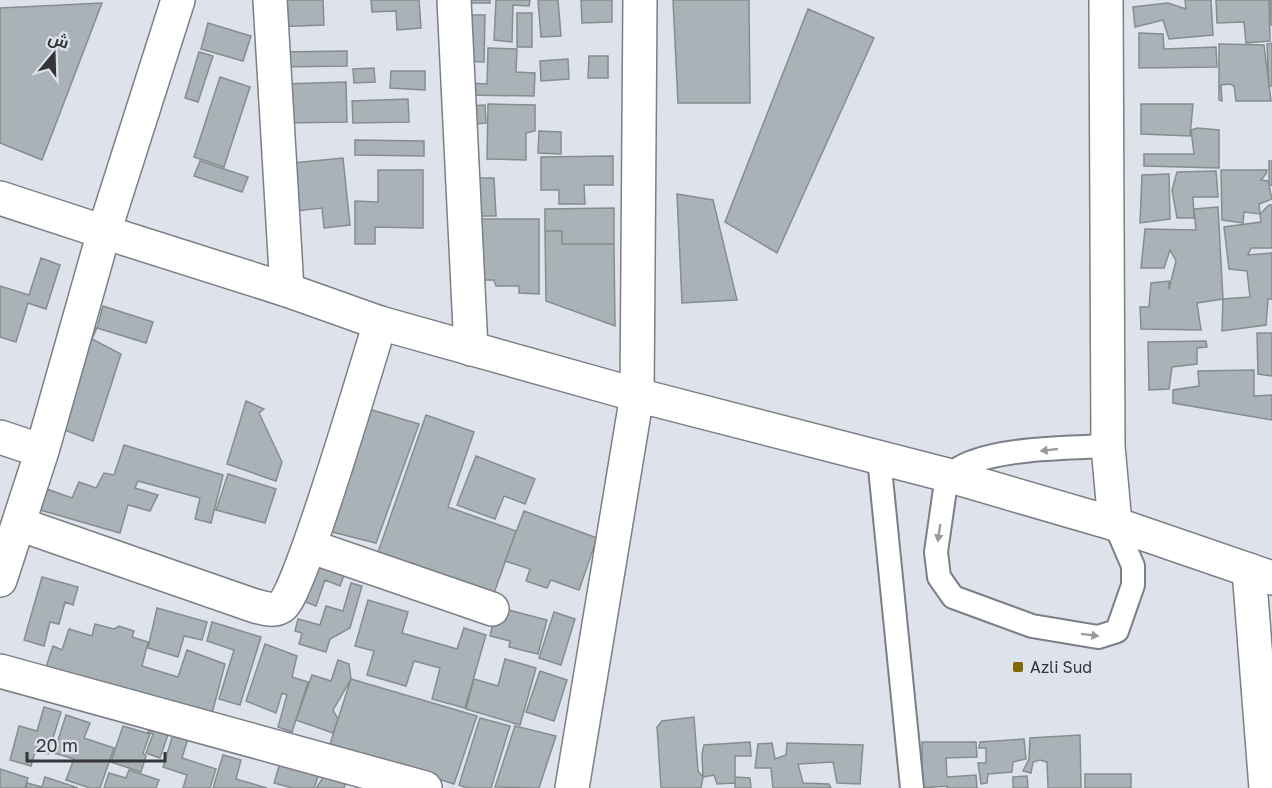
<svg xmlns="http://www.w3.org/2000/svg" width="1272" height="788" font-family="'Golos Text',Cairo,sans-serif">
<rect width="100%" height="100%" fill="#dee2ea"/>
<!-- building -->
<path fill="#a9b2b6" stroke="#858d91" stroke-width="1.5" d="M272,0h51l1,25 -51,2z
M371,0h48l2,28 -24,2 -1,-19 -24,1z
M458,0h32v3h-32z
M496,0h34l-1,6 -16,-1 -1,37 -18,-2z
M538,0h20l3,36 -20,1z
M581,0h31v22l-30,1z
M673,0h76l1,103h-72z
M1185,0h26l2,35 -44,4 -6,-19 -28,7 -2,-20 35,-4 18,6z
M1216,0h53l1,41 -24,2 -2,-21 -27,1z
M1270,0h2v25l-2,-1z
M102,3l-60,157 -42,-17v-135z
M808,9l66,29 -97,215 -52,-31z
M517,13h15v34h-15z
M464,15h21l-1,47 -21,-1z
M208,23l43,13 -8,25 -42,-12z
M1139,33l24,1 1,15 52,-2 1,20 -78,1z
M1272,43v43h-3l-2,-42z
M1219,44l45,1 7,56h-35l-2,-15 -4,-2 -9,1 1,16 -3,-1z
M488,48l29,1 -1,23 19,1 -1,23 -68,-1 1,-12 20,1z
M347,51v15l-70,1 1,-15z
M199,52l14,4 -15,46 -13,-4z
M589,56h19v22h-20z
M568,59l1,20 -28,2 -1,-20z
M374,68l1,14 -21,1 -1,-14z
M391,71h34v19l-35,-2z
M220,77l30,10 -26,80 -30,-10z
M346,82l1,40 -64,1v-39z
M408,99l1,23 -56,1 -1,-22z
M488,104l47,1v26l-9,2v27l-39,-1z
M1141,104h52l-3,32 -49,-2z
M485,105l1,18 -22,2 -1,-19z
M1197,128l22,2v38l-75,-2v-12h50l-3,-24z
M539,131l22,1v22l-23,-1z
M355,140l69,1v15l-69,-1z
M613,156v29h-29l1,19h-26v-14h-18v-33z
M343,158l7,67 -26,3 -2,-20 -35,4 -5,-48z
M200,161l48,16 -6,15 -48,-16z
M1269,161h3v24l-3,1z
M378,170h45v58l-48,-1v17h-20v-43l23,1z
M1221,170h46l-1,4 -5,6 7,1 4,18 -13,5 1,10 -16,-2 -1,11 -21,-3z
M1216,171l2,26h-25l1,21h-17l-5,-28 5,-18z
M1169,174l1,45 -30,4 2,-48z
M478,178h16l2,38h-17z
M677,194l36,6 24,100 -55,3z
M1269,205h3v43h-21l-3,7 24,-2v46h-4l-2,26 -44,6 1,-32 27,-2 -3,-26 -18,-2 -5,-42 37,-5 -1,-8z
M1218,207l5,92 -26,4 4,27 -60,-1 -1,-22h9l2,-24 18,-2v8l7,-28 -6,-11 -6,18h-23l4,-39 51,1 -2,-21z
M614,208v36h-52v-13h-17v-22z
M614,208v36l1,82 -69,-25 -1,-70v-22z
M473,219h66v75l-20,-1v-7h-23l-2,-6h-20z
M41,258l19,7 -14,44 -18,-6 -12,39 -16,-5v-51l29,9z
M103,306l50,16 -7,21 -49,-15z
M87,327l10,1 -5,11 29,15 -28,87 -36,-14z
M1257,333h15v43l-14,-2z
M1206,341l1,6 -10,1v16l-25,3 -3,22 -20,1 -1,-48z
M1254,370v26l18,-1v25l-99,-17v-13l26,-4 -1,-15z
M246,401l18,8 -5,4 23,49 -6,19 -49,-17z
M362,407l57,17 -43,119 -52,-13z
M426,415l48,17 -26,75 68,24 -23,65 -116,-41z
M124,445l99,30 -12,48 -16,-4 5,-21 -62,-17 -3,7 23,7 -8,16 -22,-6 -8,28 -80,-23 7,-21 25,9 7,-16 17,6 8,-15 10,2z
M476,456l59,23 -10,25 -21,-8 -9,23 -38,-14z
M228,474l48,15 -11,34 -49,-13z
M524,511l73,27 -18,52 -28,-10 -4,8 -21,-7 4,-12 -25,-8z
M307,563l37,12 -4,11 -15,-6 -9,26 -21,-8z
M42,577l36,10 -5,18 -8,-3 -6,22 -9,-2 -6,24 -20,-6z
M351,583l11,3 -12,42 -20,11 -4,13 -27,-8 3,-11 -7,-2 3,-12 22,6 6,-19 17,5z
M368,600l40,12 -6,21 55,16 7,-21 22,7 -21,73 -33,-9 8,-31 -26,-7 -8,25 -39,-11 7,-24 -19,-5z
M497,607l50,13 -9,34 -29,-7 1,-6 -20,-5z
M157,608l50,14 -5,18 -18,-4 -6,21 -30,-9z
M554,612l21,7 -14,46 -22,-7z
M212,622l49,15 -21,68 -21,-6 15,-49 -27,-9z
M95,624l19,5 5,-3 15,5 -2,6 16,5 -6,24 36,11 9,-27 38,14 -15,57 -165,-51 8,-24 9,4 7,-21 23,7z
M265,644l32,12 -5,21 16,5 -16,50 -14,-5 9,-32 -5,-2 -6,20 -30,-12z
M505,659l31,9 -16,57 -54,-16 8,-30 24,7z
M338,660l11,4 2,15 -18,31 5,9 -5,14 -37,-13 16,-45 19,6z
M540,671l27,9 -13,41 -28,-9z
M351,679l126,37 -23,68 -124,-40z
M44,707l17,5 -13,42 -12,-5 -5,17 -21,-6 9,-34 18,5z
M66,715l24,8 -6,15 30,10 -14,40h-10l-24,-8 8,-21 -20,-6z
M694,717l4,54 5,6 -2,11h-40l-4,-61 5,-6z
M480,718l30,8 -19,62h-24l-8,-3z
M152,722l18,7 -10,29 -14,-5 7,-19 -5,-2z
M123,726l27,8 -7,19 3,3 -5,16 -30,-10z
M515,726l41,10 -17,52 -44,-1z
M174,731l15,4 -7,23 34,11 -6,19h-27l4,-13 -24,-8z
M1080,735l1,53h-33l-1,-26 -7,-2 -7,2 -2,11 -8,-2 6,-12 1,-21z
M1024,739l2,20 -13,3 -1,10 -24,2 -1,9 -6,1 -3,-21h8v-15h-7l1,-6z
M750,742l1,14h-16v27l-18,1 -3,-9 -11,2 -1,-23 2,-9z
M922,742h54l1,15 -31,1 1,19 29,-2 1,13h-30v-2l-25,2z
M772,743l3,16 11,-4 1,-12 76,2 -3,39 -23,-1 -4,-21 -35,2 5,19 26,1 2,4h-58l-2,-20h-16l3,-24z
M223,755l18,5 -5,19 31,9h-54z
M282,756l39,12 -7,20h-22l-18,-5z
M0,769l28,9 -3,10h-25z
M129,770l30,10 -3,8h-52l5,-15 17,5z
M1085,774h46v14h-46z
M325,775l21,7 -2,6h-28z
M1027,776l1,12h-15v-11z
M45,777l33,11h-52l1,-5 15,4z
M735,777l15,1 1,10h-16z"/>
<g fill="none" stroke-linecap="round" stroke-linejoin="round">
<!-- service casing -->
<g stroke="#7b7f86" stroke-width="26">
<path id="service" d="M1108,446c-42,2 -97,2 -136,16 -9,3 -17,9 -25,13l-11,77 3,25 14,20 79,29 66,11 19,-6 16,-46v-19l-18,-42
M879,458l33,330"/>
</g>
<!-- minor casing -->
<g stroke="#7b7f86" stroke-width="36">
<path id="minor" d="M270,0l17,290
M454,0l17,349
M1106,0l2,446 7,78
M0,198l104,34 -62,219 -42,129
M0,437l42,14
M19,524l236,82c8,2 19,6 27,0 18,-12 86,-245 98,-283
M309,546l183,63
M1249,570l17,218
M0,671l425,117
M572,788l65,-393 3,-395"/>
</g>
<!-- tertiary casing -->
<g stroke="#7b7f86" stroke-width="36">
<path id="tertiary" d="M178,0l-74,232 183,58 93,33 257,72 310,80 168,49 157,54"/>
</g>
<!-- service -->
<use href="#service" stroke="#fff" stroke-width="22"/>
<!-- minor -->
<use href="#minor" stroke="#fff" stroke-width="33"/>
<!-- tertiary -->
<use href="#tertiary" stroke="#fff" stroke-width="33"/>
</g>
<!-- one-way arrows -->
<defs><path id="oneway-solid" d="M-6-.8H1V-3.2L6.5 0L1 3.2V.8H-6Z" transform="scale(1.5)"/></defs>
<g fill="#9a9a9c">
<use href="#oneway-solid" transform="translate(1049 450) rotate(174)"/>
<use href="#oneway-solid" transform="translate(939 533) rotate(98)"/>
<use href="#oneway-solid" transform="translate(1090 635) rotate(7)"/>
</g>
<!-- markers -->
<rect fill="#816700" stroke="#dee2ea" stroke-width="2" x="1012" y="661" width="12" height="12" rx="3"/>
<g text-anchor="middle" stroke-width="5" stroke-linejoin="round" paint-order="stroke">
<!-- poi labels -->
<g font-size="16" fill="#343539" stroke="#dee2ea" text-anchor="start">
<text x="1030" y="673">Azli Sud</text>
</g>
</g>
<!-- north arrow -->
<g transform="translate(54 54) rotate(19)" stroke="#dee2ea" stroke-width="4.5" paint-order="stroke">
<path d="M0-4.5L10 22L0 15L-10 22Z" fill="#343539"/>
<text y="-9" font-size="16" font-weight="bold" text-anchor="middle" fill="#343539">ش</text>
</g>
<!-- scale -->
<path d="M27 752v9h138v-9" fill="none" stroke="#343539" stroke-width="3"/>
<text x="36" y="752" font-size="18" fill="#343539" stroke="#dee2ea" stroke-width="4.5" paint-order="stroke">20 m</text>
</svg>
